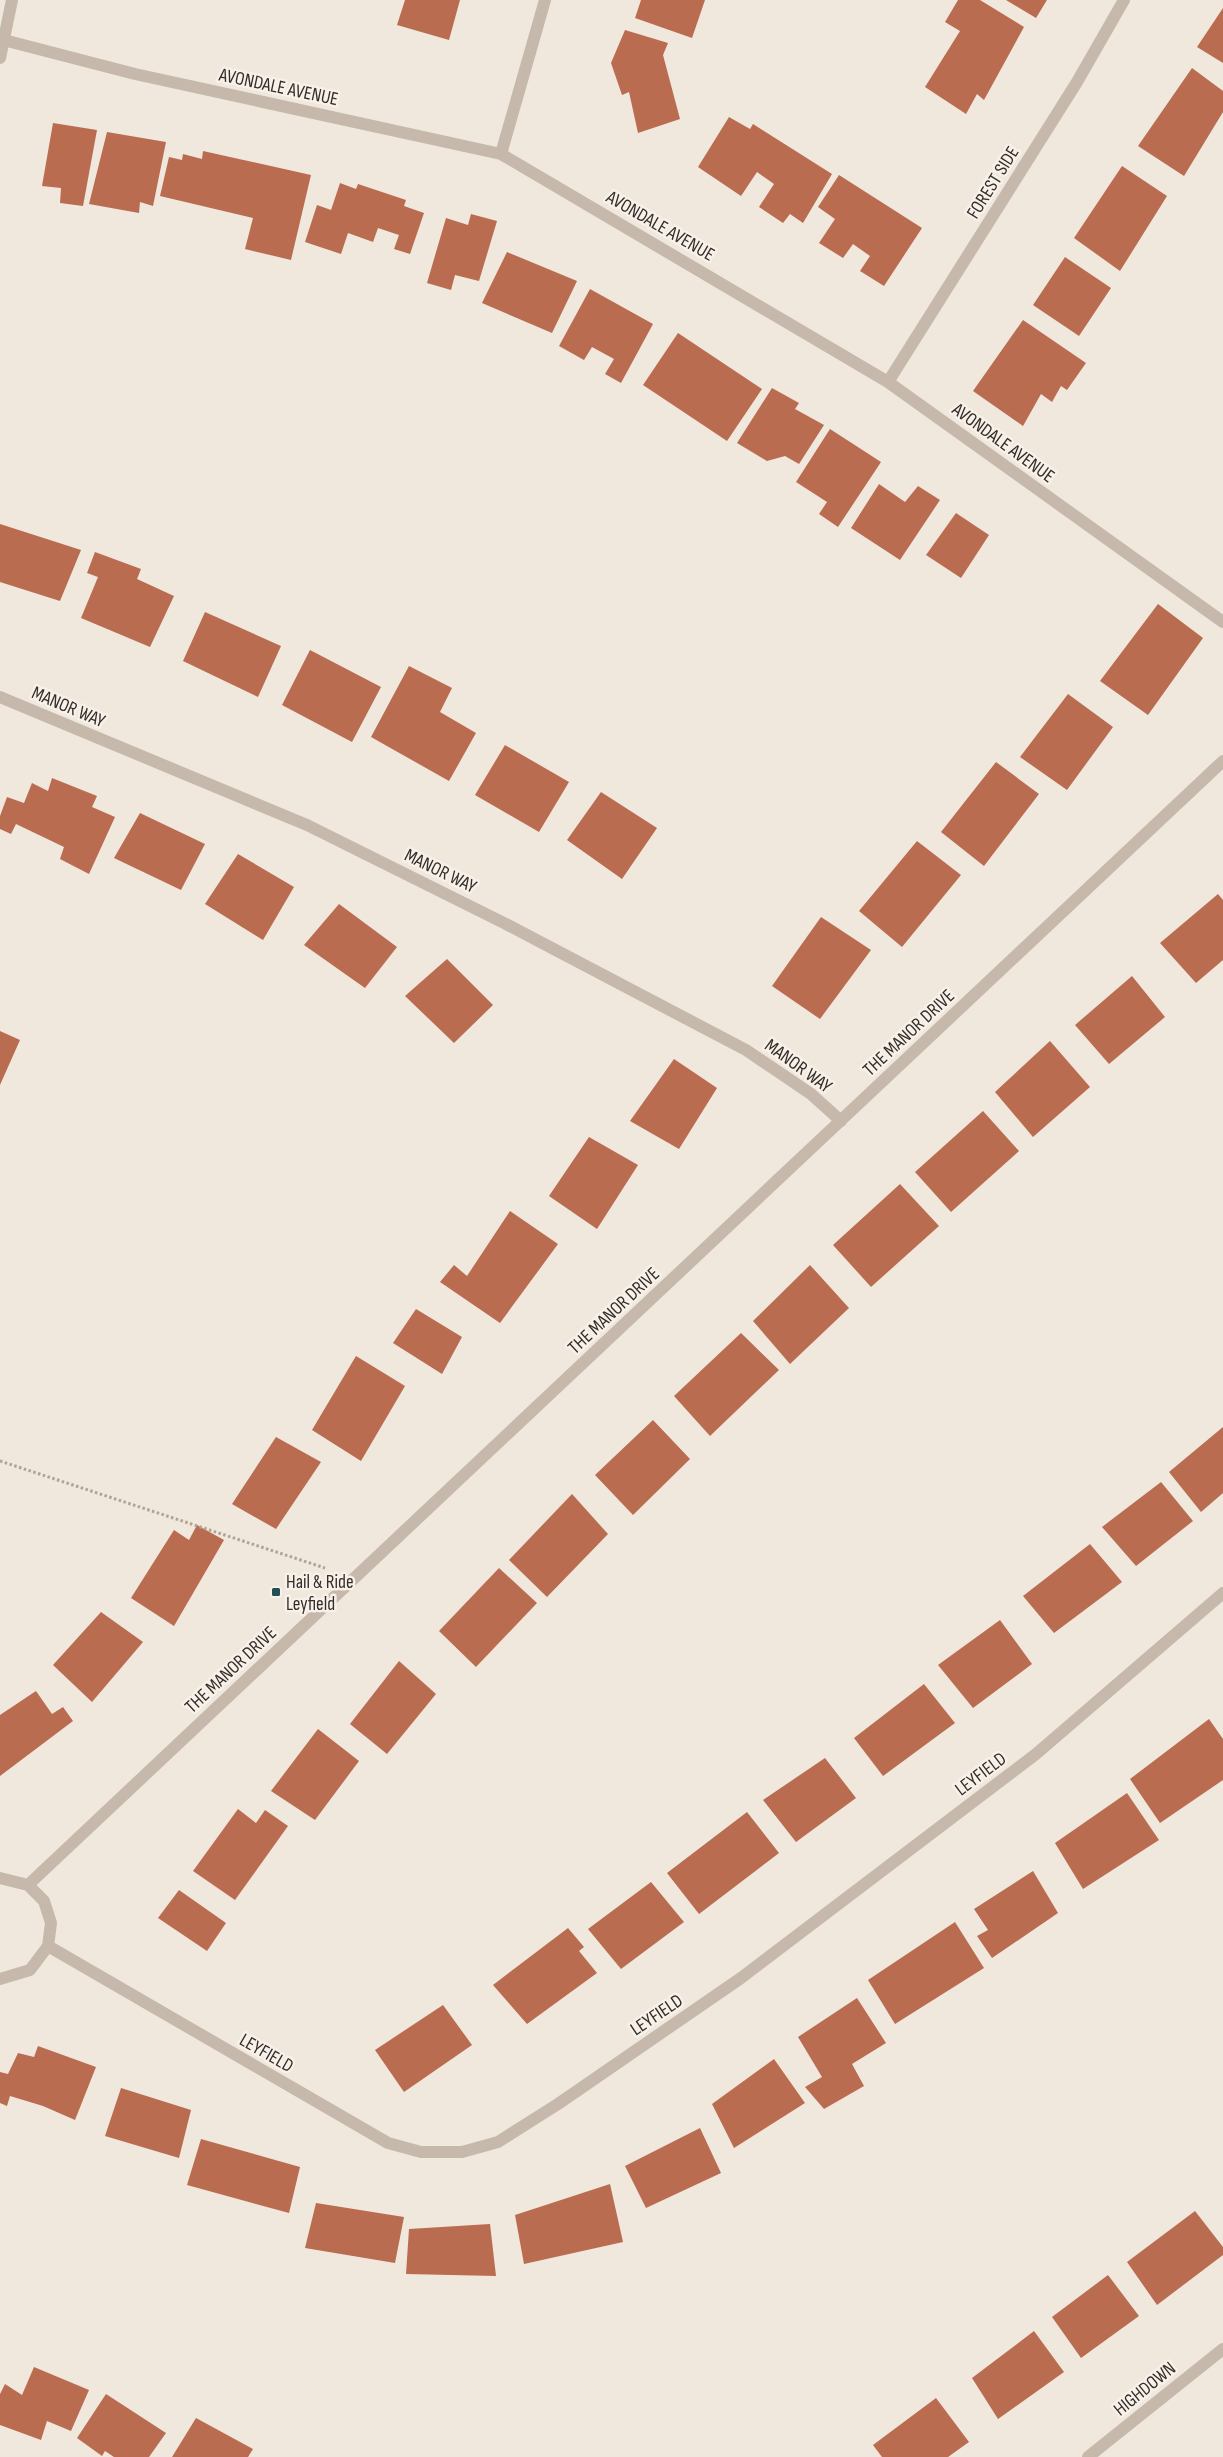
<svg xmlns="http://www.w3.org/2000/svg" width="1223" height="2457" font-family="'Sofia Sans Condensed',sans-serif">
<rect width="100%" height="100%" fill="#f0e7dd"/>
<!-- building -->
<path fill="#ba6c51" d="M405,0h55l-11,40 -52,-15z
M641,0h64l-13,38 -57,-20z
M958,0h22l44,27 -40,73 -7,-6 -11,20 -41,-27 35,-56 -15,-9z
M1006,0h41l-11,18z
M1223,8v55l-26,-16z
M625,30l43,13 -5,12 17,64 -42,14 -9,-41 -7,3 -11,-32z
M1192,68l31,23v21l-39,64 -46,-30z
M729,117l21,12 3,-5 79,50 -29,49 -13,-9 -7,9 -24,-16 15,-23 -17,-12 -16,24 -43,-29z
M53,123l44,7 -14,76 -23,-3 1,-15 -19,-2z
M107,132l59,10 -13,64 -13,-4 -1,11 -50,-9z
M203,151l108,24 -20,85 -46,-11 8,-31 -93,-22 9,-39 13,3 1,-6 19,5z
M1122,166l45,30 -47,75 -46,-33z
M839,175l83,53 -38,58 -24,-15 10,-15 -17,-12 -10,14 -24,-15 16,-24 -17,-12z
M340,183l16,6 2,-5 48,16 -2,6 20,7 -14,41 -16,-5 5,-14 -21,-7 -5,14 -25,-9 -7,21 -36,-12 12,-37 14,5z
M471,214l26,7 -18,60 -24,-6 -4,15 -24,-7 19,-65 22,7z
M507,252l70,29 -25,52 -70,-30z
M1065,257l46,31 -32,48 -46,-31z
M590,289l63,35 -32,59 -16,-9 9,-15 -22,-12 -8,13 -25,-14z
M1023,320l63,43 -19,27 -6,-4 -9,16 -11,-8 -18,32 -50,-35z
M678,333l84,56 -35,52 -84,-56z
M772,388l27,15 -4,6 29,16 -25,39 -14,-8 -18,5 -30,-18z
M830,429l51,33 -43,65 -19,-13 8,-12 -31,-20z
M879,484l26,18 13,-16 22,14 -40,60 -49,-32z
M956,513l33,22 -28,43 -35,-23z
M0,524l81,26 -21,51 -60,-19z
M95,552l46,17 -4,10 37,17 -24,51 -69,-29 17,-41 -11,-4z
M1158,604l45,34 -55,77 -48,-34z
M205,612l76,34 -23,51 -75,-36z
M310,650l71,37 -29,55 -70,-37z
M409,666l43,22 -12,24 36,21 -27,48 -78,-44z
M1068,694l45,33 -46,63 -47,-33z
M505,745l64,37 -30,50 -64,-37z
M996,762l43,32 -55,72 -43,-34z
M52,778l45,18 -5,11 23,10 -26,57 -29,-15 4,-12 -48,-23 -5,10 -11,-5v-13l7,-19 17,6 8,-20 16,8z
M601,792l56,36 -35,51 -55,-39z
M140,813l65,31 -24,46 -67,-32z
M917,841l44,34 -59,72 -43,-36z
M238,854l56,33 -31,53 -58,-36z
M1218,894l5,6v60l-27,23 -36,-40z
M339,904l58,43 -32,41 -61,-43z
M821,917l50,33 -51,69 -48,-33z
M447,959l46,46 -39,38 -49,-47z
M1132,976l33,41 -56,47 -34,-39z
M0,1031l20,9 -20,45z
M1050,1041l40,46 -57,50 -38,-45z
M674,1059l43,29 -38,61 -49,-28z
M983,1111l36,40 -68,61 -36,-40z
M589,1137l49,28 -41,64 -48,-33z
M900,1184l39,42 -68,61 -38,-42z
M510,1211l48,33 -58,79 -60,-41 14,-17 13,11z
M810,1265l39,43 -59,56 -37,-43z
M416,1309l46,28 -20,37 -49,-31z
M741,1333l38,37 -69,66 -36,-40z
M356,1356l49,30 -44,75 -49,-31z
M653,1420l37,39 -57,56 -38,-40z
M1223,1427v66l-22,19 -32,-40z
M276,1437l45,25 -45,67 -44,-25z
M1161,1482l32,39 -57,45 -34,-39z
M572,1494l36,40 -61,63 -38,-37z
M197,1525l27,15 -50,86 -43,-28 43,-68 15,10z
M1090,1544l32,38 -68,51 -31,-37z
M499,1568l38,35 -61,64 -37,-36z
M101,1612l42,30 -51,60 -39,-37z
M1000,1620l32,44 -59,44 -35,-43z
M399,1661l37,33 -49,60 -37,-30z
M924,1684l31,39 -72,53 -29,-38z
M36,1691l16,23 11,-7 10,14 -73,55v-61z
M1209,1719l14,20v41l-63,43 -30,-44z
M318,1729l41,32 -44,59 -44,-29z
M825,1758l31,40 -60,44 -33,-42z
M1127,1793l32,47 -76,49 -28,-46z
M238,1809l18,14 9,-13 23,16 -53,74 -42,-29z
M747,1812l32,41 -80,61 -32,-41z
M1033,1871l25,42 -66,45 -15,-22 11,-6 -14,-21z
M651,1882l33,40 -63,47 -33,-40z
M179,1890l47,33 -19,28 -49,-33z
M955,1922l29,46 -89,56 -27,-44z
M568,1928l16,19 -5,4 18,22 -70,51 -34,-39z
M857,1998l29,45 -34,21 12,22 -40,23 -19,-22 17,-10 -24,-40z
M443,2005l29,40 -68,47 -29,-42z
M38,2046l58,21 -21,53 -32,-14 -33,-10 -3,10 -7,-3v-31l8,2 10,-21 16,4z
M774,2059l31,44 -71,45 -22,-44z
M121,2088l70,22 -12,48 -74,-22z
M700,2128l21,45 -75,35 -21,-42z
M201,2139l99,28 -11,46 -102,-28z
M610,2184l13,58 -99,22 -9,-49z
M316,2203l88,14 -9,46 -90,-15z
M1195,2211l28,36v8l-66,50 -30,-43z
M490,2224l6,52 -90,-2 3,-45z
M1108,2275l31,41 -58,42 -29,-41z
M1034,2331l30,41 -66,47 -26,-41z
M34,2367l55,23 -18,41 -24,-10 -6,19 -41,-15v-31l5,-10 17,11z
M106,2394l60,39 -17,24h-35l-9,-6 -3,5 -25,-18z
M936,2398l33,44 -21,15h-66l-9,-12z
M196,2418l57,31 -5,8h-76z"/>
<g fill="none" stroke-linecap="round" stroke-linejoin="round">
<!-- path -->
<path stroke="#b2a294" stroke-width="3" stroke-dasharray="2.5 2.5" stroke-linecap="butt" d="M0,1461l325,107"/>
<!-- minor -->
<path stroke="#c6b8aa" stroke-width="12" d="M0,39l135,35 366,80 387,228 335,240
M0,58l12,-58
M501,154l44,-154
M888,382l189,-300 47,-82
M0,697l307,128 197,98 242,127 65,44 30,27
M0,1878l28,7 16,16 7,22 -3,23 -18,24 -30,9
M28,1885l1195,-1124
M48,1946l340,197 33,9h41l36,-10 60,-38 183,-126 295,-224 187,-161
M1088,2457l135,-108"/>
</g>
<!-- markers -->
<rect fill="#234e52" stroke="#f8f1e9" stroke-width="2" x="271" y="1587" width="10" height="10" rx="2.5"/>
<g text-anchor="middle" stroke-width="5" stroke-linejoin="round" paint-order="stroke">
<!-- street labels -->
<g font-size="19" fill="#352d29" stroke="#f8f1e9">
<text transform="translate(279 86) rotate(12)" y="7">AVONDALE AVENUE</text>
<text transform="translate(992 182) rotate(-58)" y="7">FOREST SIDE</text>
<text transform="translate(661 225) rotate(30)" y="7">AVONDALE AVENUE</text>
<text transform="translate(1004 442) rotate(36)" y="7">AVONDALE AVENUE</text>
<text transform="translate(69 706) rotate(23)" y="7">MANOR WAY</text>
<text transform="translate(441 870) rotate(26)" y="7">MANOR WAY</text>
<text transform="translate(908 1032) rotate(-43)" y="7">THE MANOR DRIVE</text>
<text transform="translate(799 1065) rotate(36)" y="7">MANOR WAY</text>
<text transform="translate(613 1310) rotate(-43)" y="7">THE MANOR DRIVE</text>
<text transform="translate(230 1669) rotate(-43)" y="7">THE MANOR DRIVE</text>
<text transform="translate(980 1773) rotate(-37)" y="7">LEYFIELD</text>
<text transform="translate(656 2014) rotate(-34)" y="7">LEYFIELD</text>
<text transform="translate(267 2052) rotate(30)" y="7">LEYFIELD</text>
<text transform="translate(1144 2388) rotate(-39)" y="7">HIGHDOWN</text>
</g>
<!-- poi labels -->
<g font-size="19" fill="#352d29" stroke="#f8f1e9" text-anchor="start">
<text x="286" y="1588">Hail &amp; Ride<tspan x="286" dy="22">Leyfield</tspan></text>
</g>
</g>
</svg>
